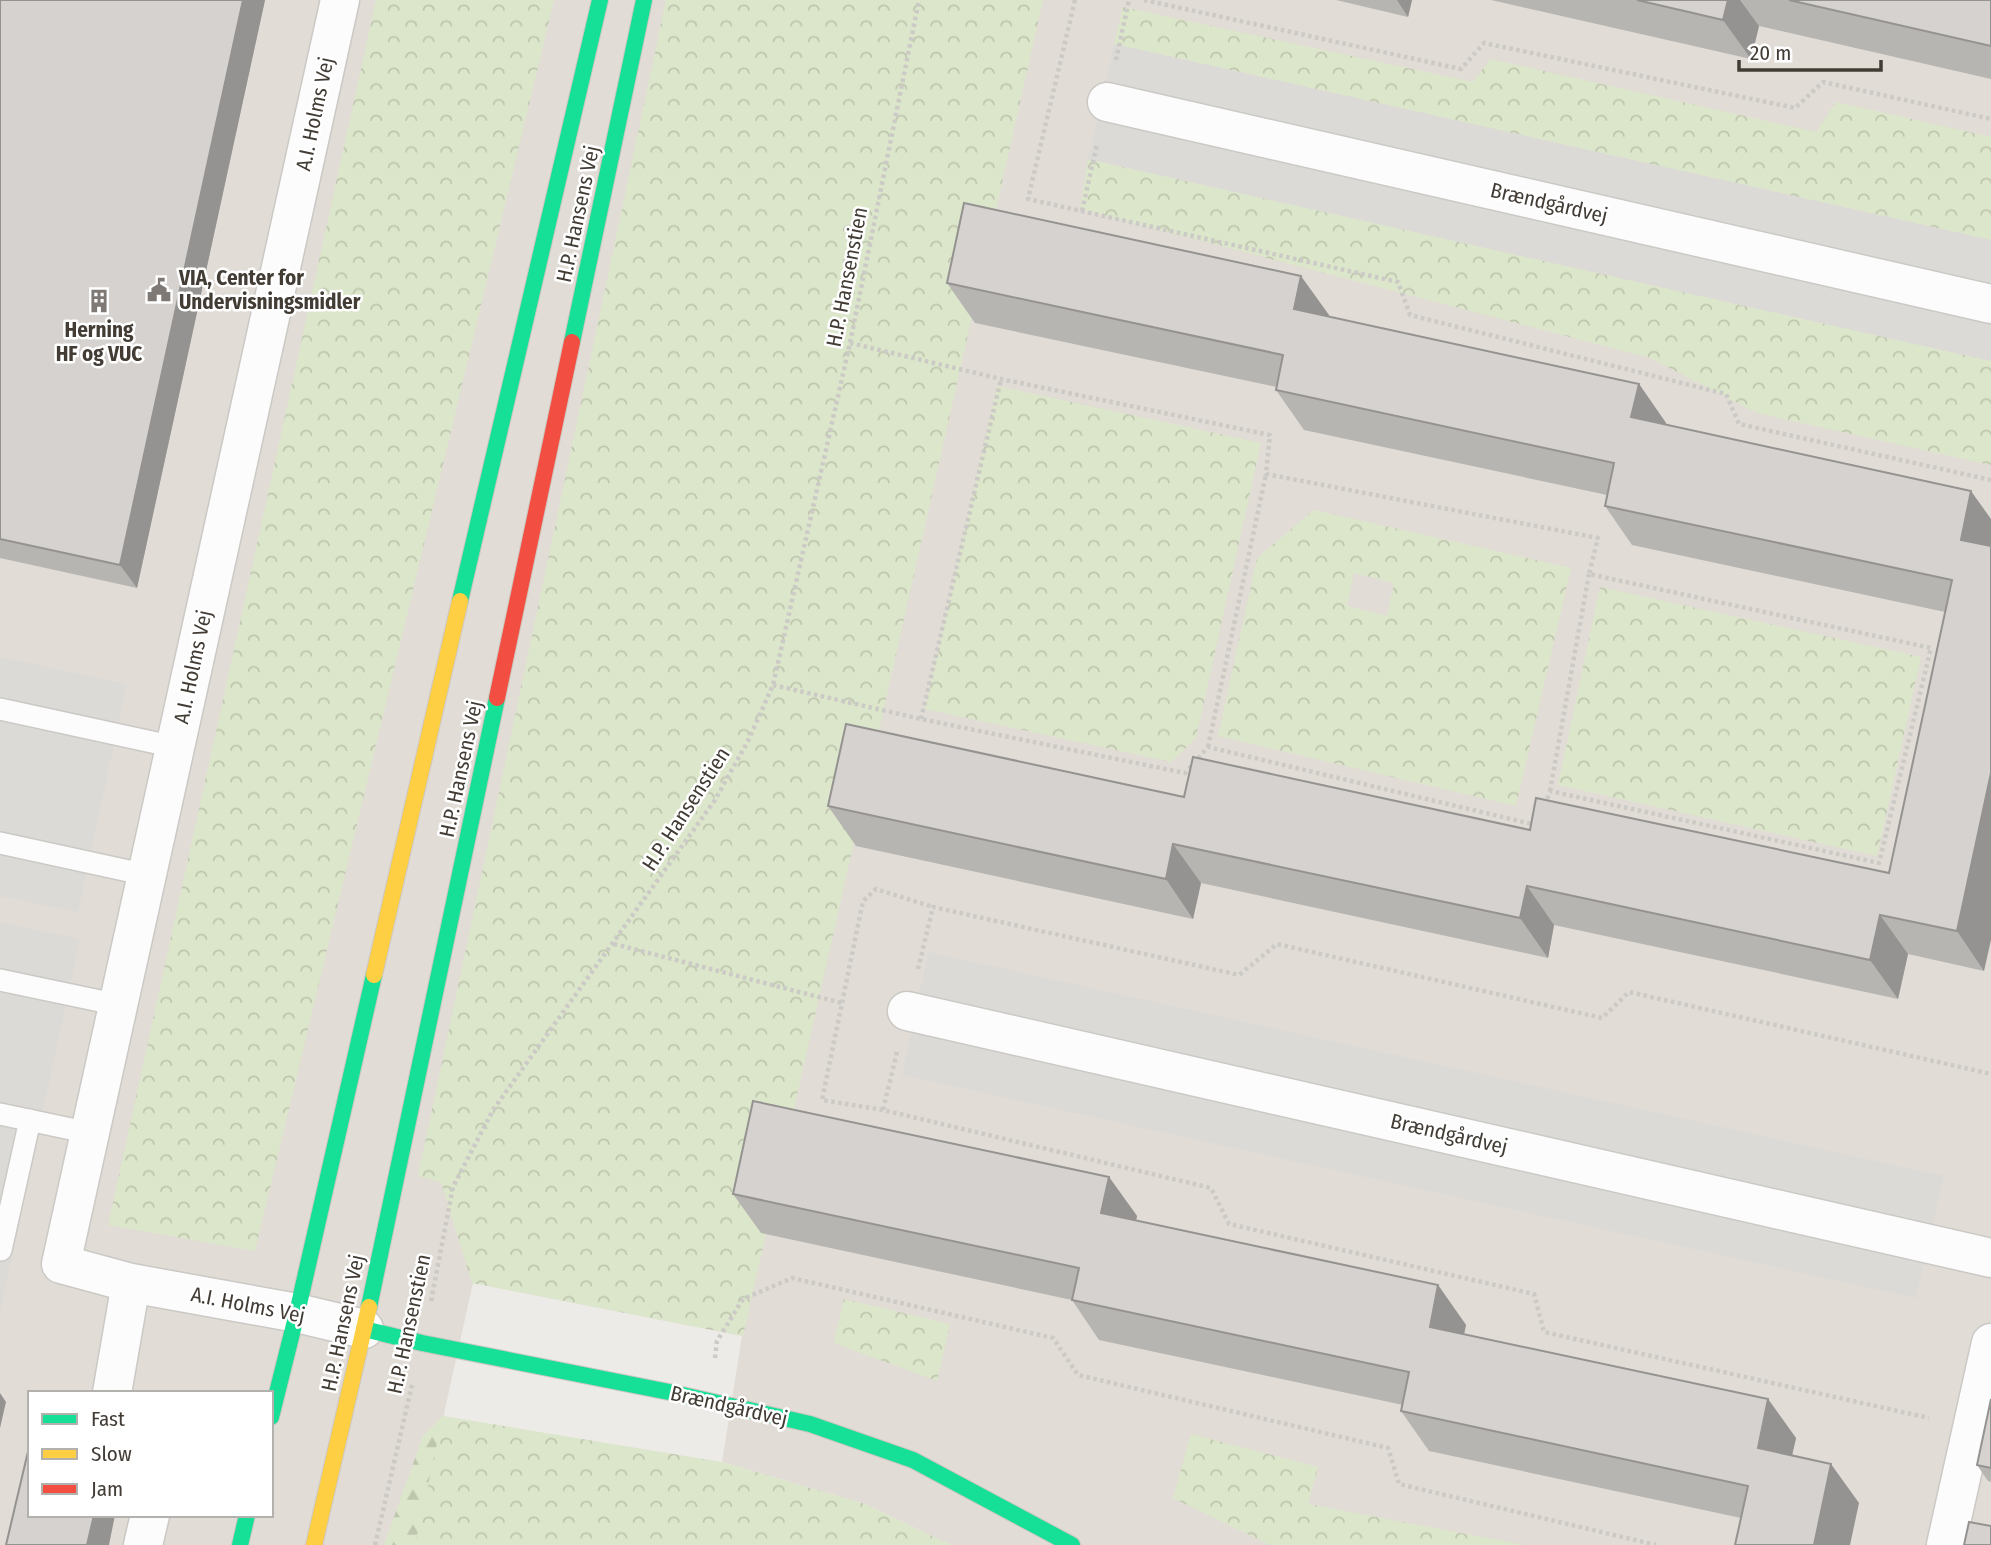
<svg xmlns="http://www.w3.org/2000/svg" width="1991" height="1545" font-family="'Fira Sans Condensed',sans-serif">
<defs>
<pattern id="forest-firs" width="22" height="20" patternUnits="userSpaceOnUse" patternTransform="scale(1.75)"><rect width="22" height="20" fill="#dce6ca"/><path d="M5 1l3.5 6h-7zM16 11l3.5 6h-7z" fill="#bec6ae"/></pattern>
<pattern id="park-crowns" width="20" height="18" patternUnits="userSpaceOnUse" patternTransform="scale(1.75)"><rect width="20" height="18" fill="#dce6ca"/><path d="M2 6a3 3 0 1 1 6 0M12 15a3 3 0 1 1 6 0" fill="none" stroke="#bec6ae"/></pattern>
</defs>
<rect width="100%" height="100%" fill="#edebe8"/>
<!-- residential -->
<path fill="#e1dcd5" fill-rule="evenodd" d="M0,0h1991v1545h-1040l-86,-41 -143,-42 20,-126 -269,-53 -58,262h-415zM30,1393h241v122h-241z"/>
<!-- forest -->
<path fill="url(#forest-firs)" d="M443,1416l124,23 -103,106h-80l39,-109z"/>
<!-- park -->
<path fill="url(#park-crowns)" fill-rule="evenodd" d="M376,0h178l-299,1251 -147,-26z
M666,0h377l-300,1336 -271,-53 -31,-101 -23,-6z
M1123,7l350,75 17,-23 326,73 20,-30 155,35v103l-877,-196z
M1088,159l903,202v104l-234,-52 -107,-55 -570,-149z
M997,386l264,57 -65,295 -25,24 -246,-53z
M1314,510l257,58 -55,238 -298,-70 39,-178zM1354,573l40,10 -7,33 -40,-10z
M1600,587l321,70 -44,199 -319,-71z
M844,1299l106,25 -13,57 -103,-38z
M443,1416l279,46 143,42 86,41h-536z
M1191,1434l127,33 -10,37 216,41h-254l-97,-47z"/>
<!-- parking -->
<path fill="#dcdad7" d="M1114,44l877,196v121l-903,-202z
M0,657l127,27 -49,228 -78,-16z
M0,922l80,17 -80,373z
M928,952l1016,224 -28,122 -1014,-223z"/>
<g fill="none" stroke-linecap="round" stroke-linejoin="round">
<!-- lane casing -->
<g stroke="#cbc9c5" stroke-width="24">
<path id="lane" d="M0,709l175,38
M0,843l147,32
M0,980l119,25
M0,1114l90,19
M0,1250h1l29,-130"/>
</g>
<!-- street casing -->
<g stroke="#cbc9c5" stroke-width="41">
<path id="street" d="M340,0l-279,1264 70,19 166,30 67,16
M1107,102l884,202
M907,1011l1084,247
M112,1393l19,-110
M143,1545l7,-30
M1946,1545l45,-202"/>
</g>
<!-- fast casing -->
<g stroke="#ccc7bf" stroke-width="18">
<path id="fast" d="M572,342l72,-342
M460,601l140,-601
M369,1307l128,-609
M364,1329l58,14 247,49 141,32 103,36 159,85
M271,1417l26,-104 77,-338
M240,1545l7,-30"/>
</g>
<!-- slow casing -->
<g stroke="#ccc7bf" stroke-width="18">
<path id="slow" d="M374,975l86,-374
M314,1545l55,-238"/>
</g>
<!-- jam casing -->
<g stroke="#ccc7bf" stroke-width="18">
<path id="jam" d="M497,698l75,-356"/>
</g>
<!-- path -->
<path stroke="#cccac6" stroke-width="4.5" stroke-dasharray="3.5 3.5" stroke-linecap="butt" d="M1075,0l-47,199 370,83 12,33 316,79 13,30 252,56
M1144,0l317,69 23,-26 311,65 28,-26 168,37
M1116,60l13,-60
M1082,211l15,-67
M850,343l151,36 269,56 -4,39 332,64 -9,36 342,74 -52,215 -329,-72 -5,14
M773,685l148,34 264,54 23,-26 328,78
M921,719l80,-340
M1208,747l58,-273
M1550,791l39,-217
M614,944l228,59
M918,969l15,-62 306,68 38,-31 325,74 27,-26 362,82
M897,1052l-14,58 328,78 18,36 305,70 10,38 385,86
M883,1110l-61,-10 41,-199 13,-12 57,18
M431,1301l22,-114 40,-77 222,-310 33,-59 25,-56 77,-342 69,-343
M715,1358l2,-17 26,-42 49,-21 261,60 25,37 310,73 11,36 257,61
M375,1545l37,-160"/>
<!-- lane -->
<use href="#lane" stroke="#fcfcfc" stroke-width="21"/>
<!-- street -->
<use href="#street" stroke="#fcfcfc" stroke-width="38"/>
<!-- fast -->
<use href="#fast" stroke="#16e098" stroke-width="16"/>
<!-- slow -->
<use href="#slow" stroke="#ffcf43" stroke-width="16"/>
<!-- jam -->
<use href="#jam" stroke="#f24e42" stroke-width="16"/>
</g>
<!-- wall -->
<path fill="#b7b5b2" d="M0,0h265l-128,588 -137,-30z
M1336,0h76l-4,17z
M1491,0h500v79l-232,-53 -8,33z
M947,283l382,32 -1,2 311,67 27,39v2l305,66 13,480 -76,-17 -10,45 -344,-74 -6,33 -347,-75 -8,36 -337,-73 -28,-40 356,-9 346,33 359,43 56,-261 -313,-67 -27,-39 2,-11 -303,-65 -28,-40 1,-3 -302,-64z
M1109,1177l28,39 -1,5 302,64 28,40 -2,9 304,65 28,39 -4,17 67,48 -118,15 -312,-67 -28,-40 2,-6 -304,-65 -27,-40 -311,-67 -28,-39z
M1991,1399v83l-3,-1 -11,-16z"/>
<!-- shaded-wall -->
<path fill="#959391" d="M243,0h22l-128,588 -17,-23z
M1397,0h15l-4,17z
M1728,0h12l19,26 -8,33 -28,-39z
M1301,276l28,39 -7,34 -28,-40z
M1639,384l27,39 -8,33 -27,-39z
M1971,491l20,28v49l-30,-28z
M1991,773v167l-7,31 -27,-40z
M1173,844l28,39 -8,36 -27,-40z
M1527,886l27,39 -6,33 -28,-40z
M1880,915l28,39 -10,45 -28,-39z
M1109,1177l28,39 -9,37 -27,-40z
M1438,1285l28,40 -9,41 -27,-39z
M0,1393l6,9 -6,26z
M1768,1399l28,39 -11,49 -27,-39z
M1831,1464l28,39 -9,42h-36z
M94,1515h21l-6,30h-22z"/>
<!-- building -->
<path fill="#d5d2cf" stroke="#959391" stroke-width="2" d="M0,0h243l-123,565 -120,-26z
M1637,0h91l-5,20z
M1789,0h202v46z
M964,203l337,73 -7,33 345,75 -8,33 340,74 -10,49 30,6v227l-34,158 -77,-16 -10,45 -343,-74 -7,32 -347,-74 -7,35 -338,-73 18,-82 338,73 9,-40 337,73 6,-32 353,75 63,-293 -347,-74 9,-43 -338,-73 7,-35 -336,-72z
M753,1101l356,76 -8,36 337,72 -8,42 338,72 -10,49 73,16 -17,81h-79l13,-59 -347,-75 8,-39 -337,-72 7,-32 -346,-74z
M1991,1399v69l-14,-3z
M30,1443v72h64l-7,30h-81z
M1969,1522l22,4v19h-27z"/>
<!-- icons -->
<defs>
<g id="civic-bare" transform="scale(1.89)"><path d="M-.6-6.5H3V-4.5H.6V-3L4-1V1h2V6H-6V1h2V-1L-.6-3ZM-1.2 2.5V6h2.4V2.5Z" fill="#7e7974" stroke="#fff" stroke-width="2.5" paint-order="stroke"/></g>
<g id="building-bare" transform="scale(1.89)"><path d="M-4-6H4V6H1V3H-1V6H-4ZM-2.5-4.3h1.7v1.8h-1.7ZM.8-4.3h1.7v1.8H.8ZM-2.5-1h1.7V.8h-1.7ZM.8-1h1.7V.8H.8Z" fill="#7e7974" stroke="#fff" stroke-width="2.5" paint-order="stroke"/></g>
</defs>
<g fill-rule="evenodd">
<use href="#civic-bare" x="159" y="290"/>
<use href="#building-bare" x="99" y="301"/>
</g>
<g text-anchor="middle" stroke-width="5" stroke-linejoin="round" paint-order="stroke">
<!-- street labels -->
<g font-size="21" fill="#423c35" stroke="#fff">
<text transform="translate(315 114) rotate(-78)" y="7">A.I. Holms Vej</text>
<text transform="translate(1549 203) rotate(13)" y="7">Brændgårdvej</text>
<text transform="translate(578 214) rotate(-78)" y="7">H.P. Hansens Vej</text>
<text transform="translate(847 277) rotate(-79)" y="7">H.P. Hansenstien</text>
<text transform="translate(193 667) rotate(-78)" y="7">A.I. Holms Vej</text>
<text transform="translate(461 769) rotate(-78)" y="7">H.P. Hansens Vej</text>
<text transform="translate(686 809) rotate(-57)" y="7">H.P. Hansenstien</text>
<text transform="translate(1449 1134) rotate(13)" y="7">Brændgårdvej</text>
<text transform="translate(248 1305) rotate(11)" y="7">A.I. Holms Vej</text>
<text transform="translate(343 1323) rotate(-78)" y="7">H.P. Hansens Vej</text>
<text transform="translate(409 1324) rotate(-78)" y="7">H.P. Hansenstien</text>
<text transform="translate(729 1406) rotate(13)" y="7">Brændgårdvej</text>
</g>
<!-- poi labels -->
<g font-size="21" font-weight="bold" fill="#423c35" stroke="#fff" text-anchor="start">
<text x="179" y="285">VIA, Center for<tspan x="179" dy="24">Undervisningsmidler</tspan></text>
<text x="99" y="337" text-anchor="middle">Herning<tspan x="99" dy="24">HF og VUC</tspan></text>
</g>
</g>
<!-- legend -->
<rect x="28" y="1391" width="245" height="126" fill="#ffffff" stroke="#b3b1ae" stroke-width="2"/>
<rect x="42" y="1414" width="35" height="10" fill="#16e098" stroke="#b3b1ae" stroke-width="2"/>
<text x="91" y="1426" font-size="21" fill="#423c35">Fast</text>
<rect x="42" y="1449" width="35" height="10" fill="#ffcf43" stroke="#b3b1ae" stroke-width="2"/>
<text x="91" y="1461" font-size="21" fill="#423c35">Slow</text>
<rect x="42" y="1484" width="35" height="10" fill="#f24e42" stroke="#b3b1ae" stroke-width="2"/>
<text x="91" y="1496" font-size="21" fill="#423c35">Jam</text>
<!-- scale -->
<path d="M1739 60v10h142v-10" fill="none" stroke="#423c35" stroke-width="3.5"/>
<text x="1750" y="60" font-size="21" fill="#423c35" stroke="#ffffff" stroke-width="5" paint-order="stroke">20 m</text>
</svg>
